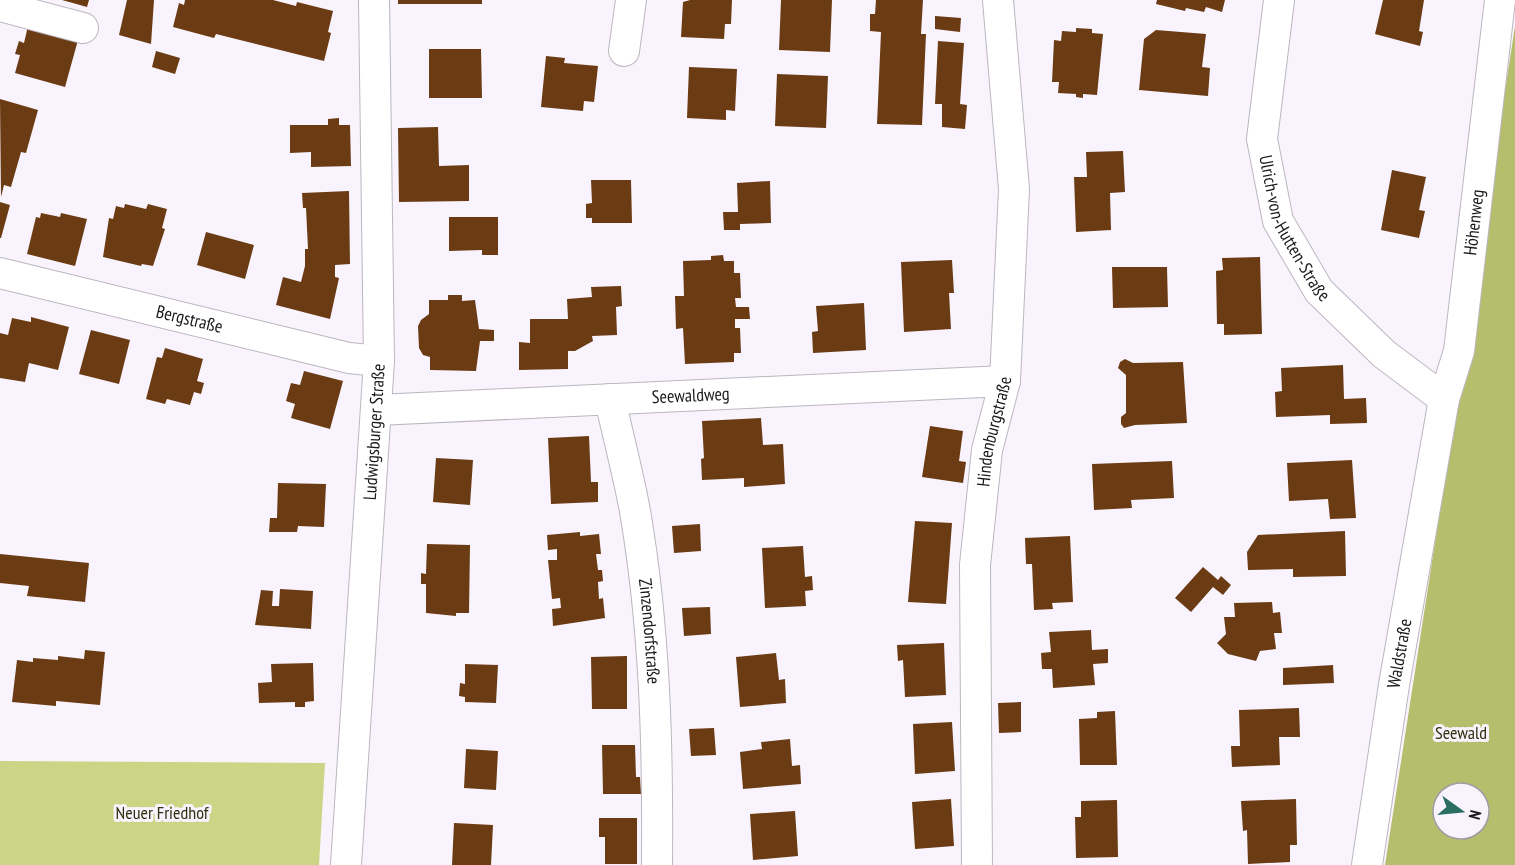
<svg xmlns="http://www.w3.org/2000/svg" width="1515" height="865" font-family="'PT Sans Narrow',sans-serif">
<rect width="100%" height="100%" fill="#f9f3fd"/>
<!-- green -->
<path fill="#ccd585" d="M0,761l325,2 -6,102h-319z"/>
<!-- forest -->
<path fill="#b5be6c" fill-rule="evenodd" d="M1515,26v839h-130zM1443,793h36v36h-36z"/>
<!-- building -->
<path fill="#6b3b13" d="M62,0h27l-2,7z
M127,0h27l-3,44 -32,-9z
M185,0h88l23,6 1,-4 36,9 -5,21 3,1 -7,28 -108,-27 -2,4 -41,-11 6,-24 5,2z
M398,0h84v4h-84z
M690,0h42l-1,24h-6l-1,15 -43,-2 2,-35z
M781,0h51l-2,52 -51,-2z
M876,0h47l-2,34h5l-4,91 -45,-1 4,-92 -11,-1v-17h5z
M1157,0h68l-3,12 -16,-5 -2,5 -18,-4 -1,3 -29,-7z
M1383,0h41l-5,31 4,1 -3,14 -45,-12z
M935,16l26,2 -1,14 -25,-3z
M28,26l50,14 -13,47 -50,-14 5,-18 -5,-1 4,-13 5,2z
M1076,28l16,1v4l11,1 -6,61 -14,-1v4l-7,-1v-3l-18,-1 1,-11h-7l2,-42 7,1 1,-10 14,1z
M1156,30l50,4 -4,33 8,1 -2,28 -69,-6 5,-51z
M938,41l26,2 -4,61 7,1 -2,24 -23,-2v-23h-7z
M429,49h52l1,49h-53z
M156,51l24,7 -5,16 -23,-7z
M546,56l19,2 -1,5 34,3 -4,36 -10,-1 -1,10 -42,-4z
M689,67l48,2 -2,42 -9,-1v10l-39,-2z
M777,74l51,2 -2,52 -51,-2z
M0,99l38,11 -12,43 -5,-1 -10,35 -7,-2 -3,12z
M339,118v7h11l1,41 -40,1v-15l-21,1v-28h38v-6z
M438,127l1,39 30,-1v36l-70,1 -1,-74z
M1123,151l2,41 -15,1 1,37 -35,2 -2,-55h13l-1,-25z
M1392,170l34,7 -7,33 6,1 -6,27 -38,-8z
M591,180h40l1,43h-40v-5h-6v-14l6,-1z
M770,181l1,42 -31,1v6h-16l-1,-18h15l-1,-29z
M349,191l1,73 -15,1v12l4,1 -9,41 -54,-14 7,-28 18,5 4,-16v-17h3l-2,-41h-3l-1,-15z
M0,202l10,3 -9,33h-1z
M125,204l21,5 2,-5 19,5 -5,19 3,1 -12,37 -11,-2 -1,2 -38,-9 6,-39 4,1 3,-13 8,2z
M41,213l19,4 1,-4 26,6 -12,47 -48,-12 9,-37 4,1z
M449,217h49v38h-16v-5l-33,1z
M206,232l48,13 -9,34 -48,-14z
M723,255l1,6h10v12h6l1,25h-6l1,9h13l1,12h-15v9h5l1,25h-7v9l-49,2 -2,-36 -7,1 -1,-33h9l-1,-35 28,-1v-4z
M1260,257l2,77 -38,1v-11h-7l-1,-53 7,-1 -1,-12z
M952,260l2,33h-5l2,36 -47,3 -3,-70z
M1112,267h55l1,40 -55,1z
M621,286l1,20 -6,1 1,28 -25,1 1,5 -18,10h-7v18l-49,1v-28l11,1v-24h38l-1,-20 25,-2 -1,-10z
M448,295h14v6l13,-1 4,29 15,1v11h-14l-4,30 -46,-1v-13l-7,-2 -4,-7 -1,-22 3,-6 8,-6v-14h19z
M864,303l2,47 -53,3 -1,-21 6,-1 -2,-25z
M31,317l38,10 -11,43 -29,-7 -4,19 -25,-4v-45l8,2 4,-17 19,4z
M91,330l39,10 -11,44 -40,-10z
M165,348l38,11 -6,22 7,2 -3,11 -7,-2 -4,13 -23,-6 -2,5 -19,-5 11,-42 5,1z
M1125,359l8,4 50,-1 4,61 -52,2 -11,3 -3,-4v-7l5,-4v-38l-8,-7 2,-6z
M1343,365l1,34 22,-1 1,25 -37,1v-9l-54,2 -1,-25 7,-1 -1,-23z
M304,371l39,10 -13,48 -39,-11 4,-14 -9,-3 5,-18 9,2z
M761,418l2,27 20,-1 2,40 -41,3v-9l-42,2 -1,-21 3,-1 -2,-37z
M930,426l33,5 -4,30 7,1 -3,21 -41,-6z
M589,436l2,46h7v20l-47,2 -3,-66z
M436,458l37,2 -3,45 -37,-3z
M1352,460l4,58 -26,1 -2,-20 -39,2 -2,-38z
M1172,461l2,37 -43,2 1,8 -38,2 -2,-46z
M278,483l48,1 -2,43 -26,-1 -1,6h-28l1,-14h7z
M915,521l37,2 -6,81 -38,-2z
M700,524l1,27 -27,2 -2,-27z
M1345,531l1,45 -53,1v-8l-45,1 -1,-18 11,-17z
M580,532v4l19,-2 2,20h-5l2,16h4l1,11 -5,1 1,17 4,-1 2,20 -52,8 -1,-17 9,-1 -1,-10 -8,1 -4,-39h9v-11l-9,1 -1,-15z
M1070,536l3,66 -21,1 1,6 -19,1 -2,-46h-6l-1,-26z
M427,544l43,1 -1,68h-13v3l-30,-3v-29h-5v-11l5,1z
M803,546l2,31 7,-1 1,14 -8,1 1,15 -41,2 -3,-60z
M0,554l89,9 -4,39 -58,-6 2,-10 -29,-3z
M1203,567l15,13 3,-4 10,9 -8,10 -10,-8 -22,25 -16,-14z
M280,589l33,2 -2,38 -56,-4 6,-35 12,1 -1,15h7z
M1272,602l1,11 7,-1 2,21h-8l2,16 -16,2 -4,10 -28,-7 -11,-11 9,-9 -2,-17h11l-1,-14z
M710,607l1,27 -27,2 -2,-28z
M1091,630l1,20 16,-1v14l-15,1 2,21 -42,3 -1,-19h-10l-1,-16 10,-1 -2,-20z
M944,643l2,52 -41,2 -2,-37 -5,1 -1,-16z
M85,650l20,2 -5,53 -44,-4v5l-44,-4 5,-42 16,2v-4l25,2v-4l26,3z
M776,653l3,27 6,-1 1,24 -46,4 -4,-50z
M627,656v53h-35l-1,-52z
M313,663l1,38 -9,1v5h-10v-5l-36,1 -1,-20 14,-1 -1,-18z
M465,664l33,1 -2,38 -31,-1v-5l-6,-1 1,-13 5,1z
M1333,665l1,18 -51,2v-17z
M1021,702v30l-22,1 -1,-30z
M1299,708l1,29h-21l1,28 -48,2 -1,-21h9l-1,-36z
M1115,711l2,54h-37l-1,-46 18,-1v-6z
M952,722l3,49 -40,3 -2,-50z
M714,728l2,27 -25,1 -2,-27z
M790,739l2,27 8,-1 1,19 -58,5 -3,-37 22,-3 -1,-7z
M602,745h33l1,32h4l1,17h-38z
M466,749l32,2 -2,39 -32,-2z
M951,799l3,47 -39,3 -3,-47z
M1296,799l1,46h-7v17l-42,2 -1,-34 -4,1 -2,-30z
M1117,800l1,57 -42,1 -1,-41h6v-16z
M795,811l3,45 -45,4 -3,-46z
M599,818h38v46h-32v-27h-6z
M454,823l39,2 -2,40h-39z"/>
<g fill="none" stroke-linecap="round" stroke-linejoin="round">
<!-- minor casing -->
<g stroke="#bcb6c0" stroke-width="32">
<g id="minor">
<path id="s1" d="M1279,0l-17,139 16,82 41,70 65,63 60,45"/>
<path d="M0,6l83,22"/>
<path d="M624,51l7,-51"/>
<path id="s2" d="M0,273l349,85 30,3"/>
<path id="s3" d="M610,399c8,37 18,74 25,112 20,117 23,235 22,354"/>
<path id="s4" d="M377,410l628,-29"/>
<path id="s5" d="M346,865l33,-504 -5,-361"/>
<path id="s6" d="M977,865l-2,-300 12,-115 18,-69 9,-192 -16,-189"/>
<path id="s7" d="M1367,865l27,-180 50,-286 15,-48 41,-351"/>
</g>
</g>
<!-- minor -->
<use href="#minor" stroke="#fff" stroke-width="30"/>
</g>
<g text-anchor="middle" stroke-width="6" stroke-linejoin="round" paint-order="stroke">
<!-- street labels -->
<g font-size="18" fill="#1a181b" stroke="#f9f3fd">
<text dy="6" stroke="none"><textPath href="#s7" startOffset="652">Höhenweg</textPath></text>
<text dy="6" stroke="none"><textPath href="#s1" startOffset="236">Ulrich-von-Hutten-Straße</textPath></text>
<text dy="6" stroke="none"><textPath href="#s2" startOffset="195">Bergstraße</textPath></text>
<text dy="6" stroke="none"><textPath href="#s4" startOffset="314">Seewaldweg</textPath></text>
<text dy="6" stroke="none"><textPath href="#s6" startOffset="435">Hindenburgstraße</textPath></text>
<text dy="6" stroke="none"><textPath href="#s5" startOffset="434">Ludwigsburger Straße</textPath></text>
<text dy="6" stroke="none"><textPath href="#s3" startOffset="236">Zinzendorfstraße</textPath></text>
<text dy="6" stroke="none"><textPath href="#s7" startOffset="214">Waldstraße</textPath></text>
</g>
<!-- park labels -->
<g font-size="18" fill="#2e310e" stroke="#f9f3fd">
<text x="1461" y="739">Seewald</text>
<text x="162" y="819">Neuer Friedhof</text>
</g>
</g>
<!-- north arrow -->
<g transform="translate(1461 811) rotate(105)"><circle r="28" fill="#f9f3fd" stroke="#a09ba3" stroke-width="1.5"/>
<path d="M0-4.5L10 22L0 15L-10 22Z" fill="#2b6f62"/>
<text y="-9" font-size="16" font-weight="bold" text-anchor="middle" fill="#1a181b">N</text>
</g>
</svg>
